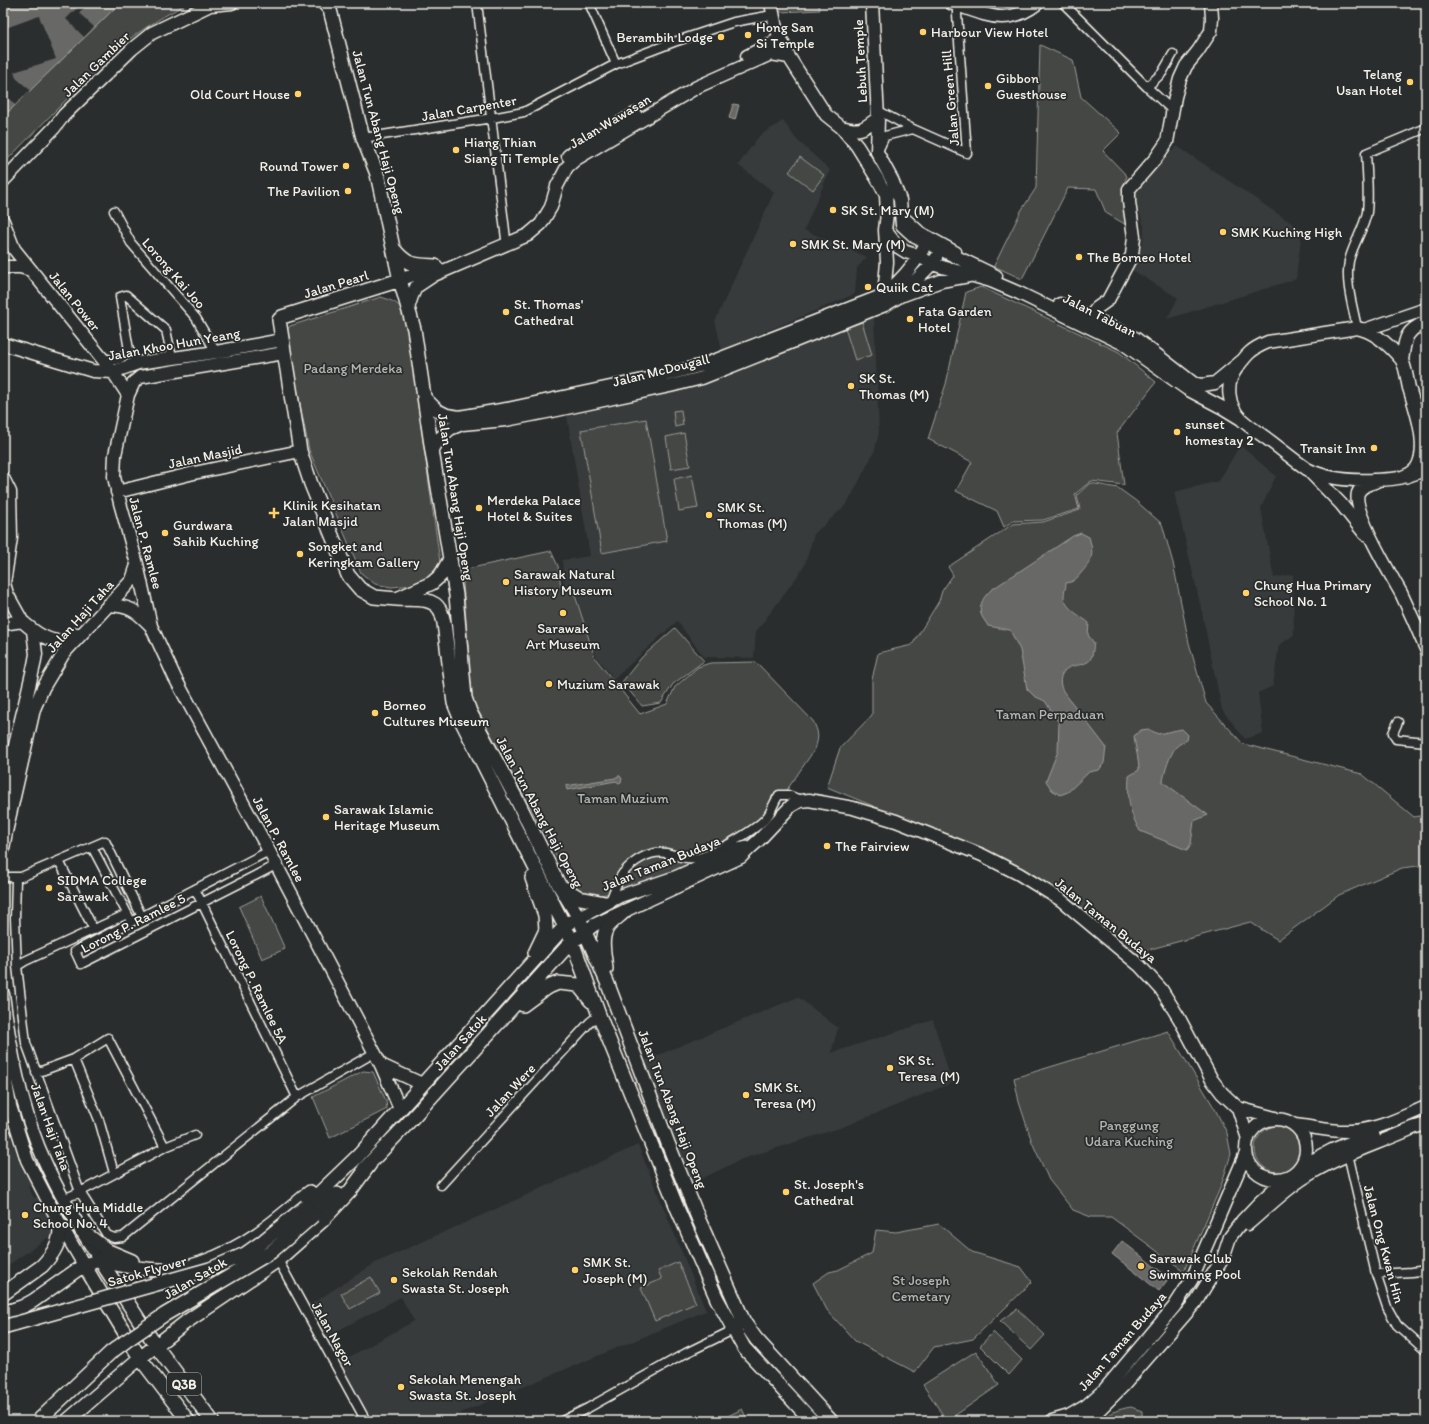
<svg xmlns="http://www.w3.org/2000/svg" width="1429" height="1424" font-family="Itim,sans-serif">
<rect width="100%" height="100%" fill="#2a2d2e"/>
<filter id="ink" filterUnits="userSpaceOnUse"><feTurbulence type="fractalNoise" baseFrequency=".025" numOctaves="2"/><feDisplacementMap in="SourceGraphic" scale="8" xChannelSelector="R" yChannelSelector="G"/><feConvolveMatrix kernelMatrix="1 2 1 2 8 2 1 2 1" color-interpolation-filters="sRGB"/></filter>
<g filter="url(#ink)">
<!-- built -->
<path fill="#373a3a" d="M783,121l13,18 34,31 -26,60 63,27 -10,11 -2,26 -133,56 -7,-29 59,-129 -36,-27 21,-29z
M1177,146l125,84 -6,49 -129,40 11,-21 -46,-28 10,-25 2,-11v-8l-9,-27 1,-6 4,-8z
M874,314l5,118 -4,18 -24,47 -8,11 -29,26 -10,33 -48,65 -2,26 -50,-1 -27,-36 -63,58 -17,-21 -13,-37 -8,-29 -12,-5 -2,-27 28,-4 -23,-140 136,-30z
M1240,445l36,31 -15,32 13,70 19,-4 1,61 -15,10 -6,41 -15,7 5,40 -18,6 -23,-29 -21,-102 -27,-116 45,-11z
M798,997l40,31 -7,25 102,-33 19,63 -109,44 -101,32 -53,26 -48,-123z
M3,1122l6,10 10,30 12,22 -3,2 6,12 3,-1 19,35 -53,37z
M638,1145l68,166 -243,101 -17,9h-74l-32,-59 74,-41 -13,-24 -75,40 -18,-31 69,-44z"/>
<!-- green -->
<path fill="#444645" stroke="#9c9c96" d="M120,3h69c-27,13 -49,28 -73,46l-113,115v-47z
M778,3h40l2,7 -40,2z
M1040,45l33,15 8,37 40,36 -18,18 24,25 -5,13 6,37 -22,-13 -10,-24 -28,-1 -46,91 -28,-13 27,-55 15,-23z
M800,157l24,18 -11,15 -24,-18z
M981,287l138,65 37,30 -39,51 7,52 -33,-4 -16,13 4,15 -36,11 -30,1 -9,6 -7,-16 -41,-20 16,-29 -44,-23 18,-55 20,-92z
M381,297c19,6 22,10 26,29l33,236 -11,16 -13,6 -12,2 -13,1 -16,-3 -14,-11 -52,-123 -23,-119 4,-5z
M862,322l10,33 -17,5 -10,-32z
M681,410l2,15 -8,2 -2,-16z
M646,419l21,122 -65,12 -21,-123z
M684,433l6,33 -19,3 -5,-32z
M692,475l6,33 -19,3 -5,-32z
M1090,483l28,5 18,13 26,23 11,39 16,80 17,60 37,41 119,30 52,43 12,-2v50l-24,3 -63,27 -61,45 -28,-18 -121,33 -28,-30 -34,-24 -145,-75 -95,-39 13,-39 32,-33v-35l6,-27 34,-8 27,-44 3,-10 11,-16 -5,-8 65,-43 30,-2 37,-12 -3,-15z
M551,551l7,15 3,21 14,8 20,63 45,56 27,-10 8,-17 23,-20 12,-4 46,-1 57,59c6,12 6,16 2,28l-53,77 -13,13 -16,10 -54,22 -56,19 -26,6 -15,-4 -12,-11 -96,-178 -2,-8 -10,-125z
M675,628l29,33 -31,23 -12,19 -19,3 -20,-24 20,-25z
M261,896l24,53 -23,10 -23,-52z
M1168,1031l47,78 12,24 4,21 -10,32 -37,85 -73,-54h-20l-18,-7 -24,-30 -17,-38 -13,-40 -5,-24z
M363,1071l10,1 13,29 1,8 -57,29 -17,-41z
M1255 1149a23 23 0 1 1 46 0a23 23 0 1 1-46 0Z
M939,1224l33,28 49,15 11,15 -59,57 -39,8 -19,25 -60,-31 -28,-31 -14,-27 16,-11 9,-2 34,-17 4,-23 20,2z
M678,1262l18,41 -41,18 -14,-33 21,-9 -4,-8z
M371,1277l9,16 -30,16 -9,-15z
M1017,1309l28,26 -14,15 -31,-29z
M993,1332l29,28 -13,15 -29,-29z
M976,1351l23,34 -52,36 -24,-36z
M1131,1407l11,4v10h-40c8,-9 17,-12 29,-14z
M742,1409l6,12h-30z"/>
<!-- water -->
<path fill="#676866" stroke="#9f9f9a" d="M3,3h117l-117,114z
M733,104l6,1 -4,15 -6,-2z
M1081,533l8,4c5,17 4,23 -8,36 -5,6 -7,9 -15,10 0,5 -2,8 -2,13 0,12 17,20 25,27l-1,12 6,8c-1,5 -1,14 -5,18 -5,4 -13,4 -19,6 -10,4 -12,15 -7,24l43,56 -2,16 -5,7 -10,2 -21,20 -8,3 -8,-5 -6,-9 12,-30 1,-28 -14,-22 -11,-5 -7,-7 -7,-39 -10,-20 -22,-4c-2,-4 -6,-8 -7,-12 -3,-9 4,-19 10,-24l82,-54z
M1148,729l10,5 24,-5 6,6 -1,5c-4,2 -8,4 -11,7 -6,7 -12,26 -13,35l45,33 -14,6 -3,23 -4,6 -47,-19c-12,-21 -12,-31 -11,-55l10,-6c0,-12 -4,-22 -5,-34l7,-6z
M618,776h2l2,3 -1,3 -2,1 -3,-2 -49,9 -1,-4 49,-8z
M1122,1241l47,37 -10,13 -47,-37z"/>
<!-- pier -->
<path fill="#2a2d2e" d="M82,3l4,3 -7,7 15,14 -10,10 -18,-18z
M39,16l17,43 -42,13 2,6 14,12 -15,15 -12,-13v-63z"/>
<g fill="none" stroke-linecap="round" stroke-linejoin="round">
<!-- street casing -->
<g stroke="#f4f1e8" stroke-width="11">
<path id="street" d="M477,3l29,236
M589,3l27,61
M1063,3l84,84 25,23
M1147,87l15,-14 11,-19
M877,110l36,19 54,24 -10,-139v-9
M363,138l129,-20 32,-6 92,-48 58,-22 60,-20 38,-7
M879,149l6,-13 28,-7
M114,211l17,32 65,75 20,34
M901,213l20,18 36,20
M1357,328c-4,-21 -12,-45 -8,-67 4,-17 15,-32 18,-49 2,-18 0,-41 -1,-59l60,-25
M101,357c14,5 19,5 28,-7
M138,363l-9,-13 -9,-53 6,-2 40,35 6,28
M1398,722l-5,11 3,6 30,3
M92,847l38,72
M269,851l-194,100 6,13 195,-99
M59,861l35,69
M3,877h18l84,-36 37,76
M16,878l-1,40 2,48 9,77 54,149 27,43 7,3 9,-1 174,-140 77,-44
M195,889l102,208
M610,901c4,-9 7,-20 13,-28 10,-12 27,-23 43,-20 10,2 20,7 30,5 16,-3 65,-30 73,-44 4,-7 5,-12 10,-19h9l15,6
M17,966l8,-5 102,-47
M74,1059l25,61 15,53
M36,1073l38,-14 34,-21 57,109
M1348,1154l28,120 11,33 10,18 28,25
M441,1185l149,-163 9,-7
M63,1199l17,-7 85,-45 30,-12
M278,1260l88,161
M1376,1274l36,-2 14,-2
M562,1421l26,-13 98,-55 47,-23"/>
</g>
<!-- secondary casing -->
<g stroke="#f4f1e8" stroke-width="15">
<path id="secondary" d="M771,3l5,25 13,29 37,58 15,12 16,19 21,34 8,15 1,19 -2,16 13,17 8,5 13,4 13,8 59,17 28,12 105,51 63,45 36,19 18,11
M872,3l6,115 -1,34 15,28 8,20 2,25 13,12 81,39
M951,3c34,11 55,25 87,0
M747,56l26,-13 7,-8
M841,127c19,5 21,3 37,-9
M568,156l13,-10 54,-32
M3,181l51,-53 10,-13 68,-66 20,-16 58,-28 22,-2
M3,221l11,28 99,123 15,23 -13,60 -1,22 6,26 17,61 14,62 24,52 94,173 112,214 18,42
M5,267h15l11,3
M400,280l36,-14
M884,295l3,-33 -2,-32
M903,295l38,-14 28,-5
M1060,304l75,34 58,45 9,2 13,-2 28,-23
M408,308l4,-12 4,-9 18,-12 94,-40 13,-11 10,-17 6,-21 10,-19 9,-8 121,-72 74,-33 18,3
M1090,317l7,-9 11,-8 24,-45 2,-18 -5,-35v-13l27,-31 11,-16 8,-45 5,-18 6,-13 12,-15 13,-20 1,-13 -1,-15
M1357,328c17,3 33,18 44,31 5,7 6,21 8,29 7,22 20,59 8,79 -10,14 -30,12 -45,13 -23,1 -45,-1 -65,-11 -13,-9 -25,-19 -37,-28 -9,-7 -21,-14 -29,-22 -13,-13 -16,-35 -5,-50 11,-15 15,-20 32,-27z
M1364,330l62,-21
M3,344l90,27 20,1 25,-9 78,-11 66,-12
M1402,361c3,-21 2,-30 24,-39
M128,395l6,-13 6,-5 144,-24
M424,397l13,13 10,5 12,2 48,-8 150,-32 46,-12 181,-70c15,-13 29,-28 39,-46
M432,451l7,-12 11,-10 12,-5 44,-4 51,-10 113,-24 32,-8 183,-73 15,-9 32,-32 4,-6
M1310,472l31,32 24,30
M3,478l7,14 1,46 -7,45 3,11 15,27
M1375,482c-7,2 -14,4 -17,11 -6,18 33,82 43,100 9,19 17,37 25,56
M117,492l77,-19 106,-22
M108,605c21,1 28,5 42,20
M3,624l19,-3c11,10 29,24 45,19 4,0 8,-4 11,-6
M3,796l31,-131 2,-11 -3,-23
M3,849l3,-17 28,-123 9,-21 21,-35 68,-73 5,-15
M579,918l41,-22 56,-19 60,-27 15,-3
M585,932l9,-7 147,-68 10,-10 8,-7 32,-34 9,-5 9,-1 44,8 43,13 86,34 37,19 42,26 79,66 21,23 18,29 33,62 10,13 16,15 37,10
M3,994c7,56 18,116 42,168 15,34 35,67 55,98
M3,1065l7,41 17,54 33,64 24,41
M381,1065l41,19
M1238,1108l10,31
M1246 1149a30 30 0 1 1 60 0a30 30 0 1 1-60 0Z
M1295,1125c18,2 37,7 55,6 26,0 52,-14 76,-24
M1406,1130l20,-6
M1302,1166l30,-16 20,-8 22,-5
M1248,1224c21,-18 42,-39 67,-53 31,-18 65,-28 98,-43
M1052,1421l17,-5 17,-10 18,-16 70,-83 18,-28 54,-126
M1085,1421l14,-11 24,-24 72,-83 28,-45 7,-21 12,-16 18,-19 26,-24"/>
</g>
<!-- primary casing -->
<g stroke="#f4f1e8" stroke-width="16">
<path id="primary" d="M324,3l6,7 33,128 14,36 23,106 14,49 18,122 24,144 9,103 5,14 48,90 41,83 20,33 6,14 22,50 62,164 30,74 45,102 12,17 75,82
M393,248c14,18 21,17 42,18
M400,280l-118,37 -3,3 21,131 11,33 37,91 12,14 14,8 23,2 35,-16 9,-8 8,-14
M1421,429l5,7
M1406,476l20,-7
M397,599c14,1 35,-3 43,11 2,3 3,9 4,13l10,80 7,17 111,221 27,74 79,195 39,89 27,49 68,73
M532,878l13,37 1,15 -11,23
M562,887l18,11 25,5
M606,969c-1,-13 -6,-29 1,-41 4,-6 13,-12 18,-17
M523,1005l23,-17 12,-5 20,2 13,16
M364,1169l43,-45 165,-183 7,-4
M306,1206l52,-50 207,-230 5,-4
M314,1215l23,-21
M81,1230l27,21 24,10
M100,1260c22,6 48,11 72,10 10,-1 20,-4 29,-7 44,-15 75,-42 109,-71
M100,1260l56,86 56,75
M84,1265l56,93 48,63
M3,1294l39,-28c12,-13 19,-24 18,-42
M3,1313l19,-6 11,-6 51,-36 7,-2
M67,1421l73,-63 46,-36 92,-62 44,-39 28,-30 20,-27"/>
</g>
<!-- street -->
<use href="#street" stroke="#2a2d2e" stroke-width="8"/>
<!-- secondary -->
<use href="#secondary" stroke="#2a2d2e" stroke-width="12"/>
<!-- primary -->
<use href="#primary" stroke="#2a2d2e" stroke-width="13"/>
<!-- primary-bridge casing -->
<g stroke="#f4f1e8" stroke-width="16" stroke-linecap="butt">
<path id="primary-bridge" d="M3,1327l207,-58 35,-15 17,-12 44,-36
M38,1421l72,-68 16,-12 38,-26 107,-63 43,-37"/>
</g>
<!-- primary-bridge -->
<use href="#primary-bridge" stroke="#2a2d2e" stroke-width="13"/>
</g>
</g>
<!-- markers -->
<g fill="#ffd166" stroke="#2a2d2e" stroke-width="1.5">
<circle cx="923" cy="32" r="4"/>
<circle cx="748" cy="35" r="4"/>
<circle cx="721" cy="37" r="4"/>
<circle cx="1410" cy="82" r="4"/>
<circle cx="988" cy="86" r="4"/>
<circle cx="298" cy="94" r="4"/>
<circle cx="456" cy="150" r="4"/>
<circle cx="346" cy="166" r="4"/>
<circle cx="348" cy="191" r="4"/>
<circle cx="833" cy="210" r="4"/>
<circle cx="1223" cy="232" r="4"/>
<circle cx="793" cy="244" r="4"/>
<circle cx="1079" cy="257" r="4"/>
<circle cx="868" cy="287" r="4"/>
<circle cx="506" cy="312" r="4"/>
<circle cx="910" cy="319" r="4"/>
<circle cx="851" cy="386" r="4"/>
<circle cx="1177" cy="432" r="4"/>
<circle cx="1374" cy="448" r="4"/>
<circle cx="479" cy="508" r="4"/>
<path d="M272 507h4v4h4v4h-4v4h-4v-4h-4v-4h4z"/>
<circle cx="709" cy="515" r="4"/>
<circle cx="165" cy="533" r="4"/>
<circle cx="300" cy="554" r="4"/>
<circle cx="506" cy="582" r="4"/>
<circle cx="1246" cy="593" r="4"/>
<circle cx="563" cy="613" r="4"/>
<circle cx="549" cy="684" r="4"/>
<circle cx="375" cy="713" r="4"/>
<circle cx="326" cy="817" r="4"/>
<circle cx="827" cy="846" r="4"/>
<circle cx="49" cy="888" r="4"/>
<circle cx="890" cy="1068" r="4"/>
<circle cx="746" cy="1095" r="4"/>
<circle cx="786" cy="1192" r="4"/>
<circle cx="25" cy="1215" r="4"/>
<circle cx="1141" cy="1266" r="4"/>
<circle cx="575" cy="1270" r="4"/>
<circle cx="394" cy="1280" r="4"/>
<circle cx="401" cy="1387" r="4"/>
</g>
<g text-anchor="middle" stroke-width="3.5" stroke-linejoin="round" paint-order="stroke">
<!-- shield labels -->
<rect fill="#2a2d2e" stroke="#b7b6b0" stroke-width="1" x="167" y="1373" width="34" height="22" rx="3"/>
<g font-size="13" font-weight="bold" fill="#f4f1e8">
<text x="184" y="1389">Q3B</text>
</g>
<!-- poi labels -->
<g font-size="14" fill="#f4f1e8" stroke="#2a2d2e" text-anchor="start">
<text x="756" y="32">Hong San<tspan x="756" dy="16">Si Temple</tspan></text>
<text x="931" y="37">Harbour View Hotel</text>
<text x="713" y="42" text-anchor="end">Berambih Lodge</text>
<text x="1402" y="79" text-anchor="end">Telang<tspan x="1402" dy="16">Usan Hotel</tspan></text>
<text x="996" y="83">Gibbon<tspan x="996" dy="16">Guesthouse</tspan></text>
<text x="290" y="99" text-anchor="end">Old Court House</text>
<text x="464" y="147">Hiang Thian<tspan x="464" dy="16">Siang Ti Temple</tspan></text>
<text x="338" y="171" text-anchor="end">Round Tower</text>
<text x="340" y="196" text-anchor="end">The Pavilion</text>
<text x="841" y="215">SK St. Mary (M)</text>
<text x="1231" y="237">SMK Kuching High</text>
<text x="801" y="249">SMK St. Mary (M)</text>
<text x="1087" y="262">The Borneo Hotel</text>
<text x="876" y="292">Quiik Cat</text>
<text x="514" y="309">St. Thomas'<tspan x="514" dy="16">Cathedral</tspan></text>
<text x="918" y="316">Fata Garden<tspan x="918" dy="16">Hotel</tspan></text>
<text x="859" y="383">SK St.<tspan x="859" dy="16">Thomas (M)</tspan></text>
<text x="1185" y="429">sunset<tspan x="1185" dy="16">homestay 2</tspan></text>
<text x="1366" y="453" text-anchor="end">Transit Inn</text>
<text x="487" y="505">Merdeka Palace<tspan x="487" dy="16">Hotel &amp; Suites</tspan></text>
<text x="283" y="510">Klinik Kesihatan<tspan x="283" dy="16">Jalan Masjid</tspan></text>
<text x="717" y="512">SMK St.<tspan x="717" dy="16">Thomas (M)</tspan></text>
<text x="173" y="530">Gurdwara<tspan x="173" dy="16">Sahib Kuching</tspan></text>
<text x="308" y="551">Songket and<tspan x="308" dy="16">Keringkam Gallery</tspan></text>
<text x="514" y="579">Sarawak Natural<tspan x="514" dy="16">History Museum</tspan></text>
<text x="1254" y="590">Chung Hua Primary<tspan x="1254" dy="16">School No. 1</tspan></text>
<text x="563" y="633" text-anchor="middle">Sarawak<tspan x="563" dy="16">Art Museum</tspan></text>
<text x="557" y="689">Muzium Sarawak</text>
<text x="383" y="710">Borneo<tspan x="383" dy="16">Cultures Museum</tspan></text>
<text x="334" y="814">Sarawak Islamic<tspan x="334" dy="16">Heritage Museum</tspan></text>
<text x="835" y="851">The Fairview</text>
<text x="57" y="885">SIDMA College<tspan x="57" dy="16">Sarawak</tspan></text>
<text x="898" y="1065">SK St.<tspan x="898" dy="16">Teresa (M)</tspan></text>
<text x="754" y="1092">SMK St.<tspan x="754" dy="16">Teresa (M)</tspan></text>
<text x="794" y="1189">St. Joseph's<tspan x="794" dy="16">Cathedral</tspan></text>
<text x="33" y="1212">Chung Hua Middle<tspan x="33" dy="16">School No. 4</tspan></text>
<text x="1149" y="1263">Sarawak Club<tspan x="1149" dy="16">Swimming Pool</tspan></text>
<text x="583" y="1267">SMK St.<tspan x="583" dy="16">Joseph (M)</tspan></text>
<text x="402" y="1277">Sekolah Rendah<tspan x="402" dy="16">Swasta St. Joseph</tspan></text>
<text x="409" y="1384">Sekolah Menengah<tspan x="409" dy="16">Swasta St. Joseph</tspan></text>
</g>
<!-- street labels -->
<g font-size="14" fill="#f4f1e8" stroke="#2a2d2e">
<text transform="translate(860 61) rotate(-93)" y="5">Lebuh Temple</text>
<text transform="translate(96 64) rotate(-44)" y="5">Jalan Gambier</text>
<text transform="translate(950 98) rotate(-95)" y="5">Jalan Green Hill</text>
<text transform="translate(469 108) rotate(-10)" y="5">Jalan Carpenter</text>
<text transform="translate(610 121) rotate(-31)" y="5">Jalan Wawasan</text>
<text transform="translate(379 132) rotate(75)" y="5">Jalan Tun Abang Haji Openg</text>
<text transform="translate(174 273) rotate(49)" y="5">Lorong Kai Joo</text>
<text transform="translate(336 284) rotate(-17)" y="5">Jalan Pearl</text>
<text transform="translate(75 301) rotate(51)" y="5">Jalan Power</text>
<text transform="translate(1100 315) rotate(27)" y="5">Jalan Tabuan</text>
<text transform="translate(174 344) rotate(-10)" y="5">Jalan Khoo Hun Yeang</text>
<text transform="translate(661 370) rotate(-14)" y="5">Jalan McDougall</text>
<text transform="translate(205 456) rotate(-12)" y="5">Jalan Masjid</text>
<text transform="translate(456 497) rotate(81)" y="5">Jalan Tun Abang Haji Openg</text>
<text transform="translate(146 543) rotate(75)" y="5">Jalan P. Ramlee</text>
<text transform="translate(80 616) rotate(-48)" y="5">Jalan Haji Taha</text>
<text transform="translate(540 812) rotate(62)" y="5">Jalan Tun Abang Haji Openg</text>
<text transform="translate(279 839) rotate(62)" y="5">Jalan P. Ramlee</text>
<text transform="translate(661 863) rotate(-22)" y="5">Jalan Taman Budaya</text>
<text transform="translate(1106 920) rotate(39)" y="5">Jalan Taman Budaya</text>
<text transform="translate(133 923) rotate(-27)" y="5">Lorong P. Ramlee 5</text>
<text transform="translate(257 987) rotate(64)" y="5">Lorong P. Ramlee 5A</text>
<text transform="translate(460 1042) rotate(-48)" y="5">Jalan Satok</text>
<text transform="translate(510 1090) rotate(-47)" y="5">Jalan Were</text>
<text transform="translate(673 1109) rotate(69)" y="5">Jalan Tun Abang Haji Openg</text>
<text transform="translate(51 1127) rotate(70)" y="5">Jalan Haji Taha</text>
<text transform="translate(1384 1244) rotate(75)" y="5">Jalan Ong Kwan Hin</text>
<text transform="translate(147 1271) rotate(-16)" y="5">Satok Flyover</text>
<text transform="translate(195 1278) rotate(-30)" y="5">Jalan Satok</text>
<text transform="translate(333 1334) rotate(61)" y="5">Jalan Nagor</text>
<text transform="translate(1122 1341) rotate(-49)" y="5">Jalan Taman Budaya</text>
</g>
<!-- park labels -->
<g font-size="14" fill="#b6b5af" stroke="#2a2d2e">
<text x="353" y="373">Padang Merdeka</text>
<text x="1050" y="719">Taman Perpaduan</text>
<text x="623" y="803">Taman Muzium</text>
<text x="1129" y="1130">Panggung<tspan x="1129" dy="16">Udara Kuching</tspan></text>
<text x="921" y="1285">St Joseph<tspan x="921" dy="16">Cemetary</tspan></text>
</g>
</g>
<!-- margin -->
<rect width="1429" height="1424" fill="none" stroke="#2a2d2e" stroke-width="16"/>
<rect x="8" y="8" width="1413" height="1408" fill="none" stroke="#f4f1e8" stroke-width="1.5" filter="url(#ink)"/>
</svg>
